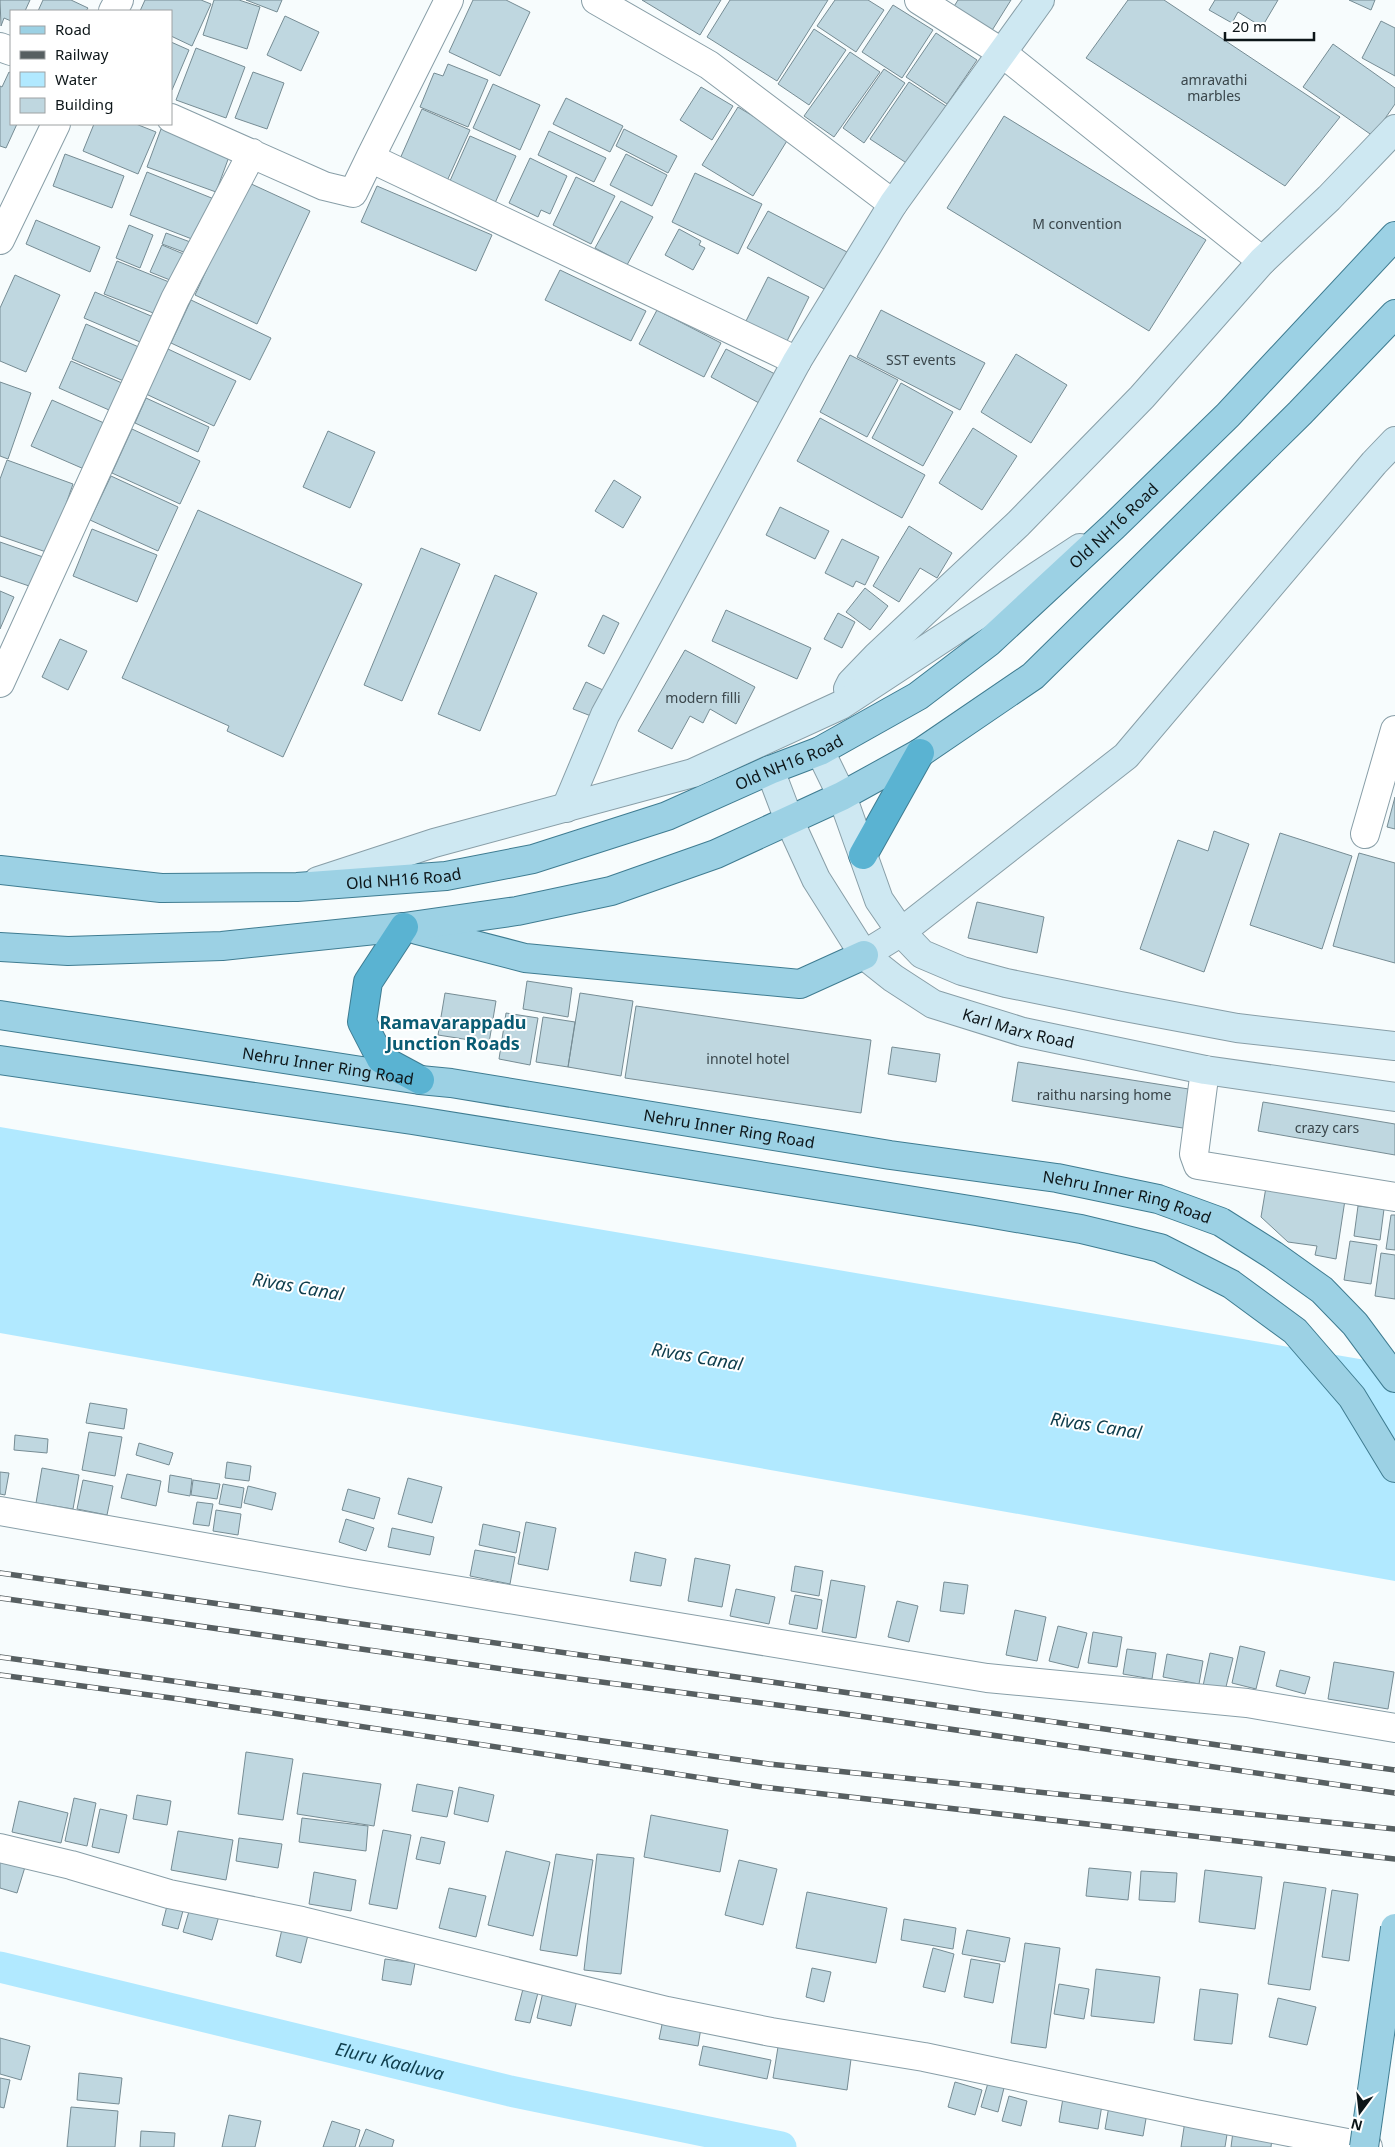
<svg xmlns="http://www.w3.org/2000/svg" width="1395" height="2147" font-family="'Noto Sans',sans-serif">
<rect width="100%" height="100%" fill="#f7fcfd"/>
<!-- water -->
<path fill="#b1e9ff" d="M0,1127l1395,238v216l-1395,-248z"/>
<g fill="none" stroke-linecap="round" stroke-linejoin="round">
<!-- canal -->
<path stroke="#b1e9ff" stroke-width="31" id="s1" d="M0,1967l510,124 271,56"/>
</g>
<!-- building -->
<path fill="#bfd7e0" stroke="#768c94" d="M0,0h30l-5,11h-14v10l-7,-3 -3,8z
M43,0h28l17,8 -2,3h-48z
M145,0h56l10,4 -19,42 -21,-10v-25h-31z
M214,0h25l21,7 -13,42 -44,-14z
M246,0h36l-5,12z
M473,0h33l24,12 -30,64 -51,-24z
M642,0h79l-21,35z
M730,0h98l-51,81 -70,-44z
M835,0h33l16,10 -28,42 -39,-26z
M958,0h53l-20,32 -38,-24z
M1128,0h36l176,117 -55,69 -199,-128z
M1215,0h63l-16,27 -24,-15 -6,11 -23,-13z
M1349,0h26l-4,10z
M893,5l40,25 -31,48 -40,-26z
M285,16l34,16 -18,39 -34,-16z
M1381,21l14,7v48l-33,-18z
M814,29l32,21 -37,55 -31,-21z
M936,33l41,27 -30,44 -41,-27z
M171,42l18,8 -17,40h-1z
M1333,44l62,44v16l-22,32 -70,-49z
M196,48l49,19 -19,51 -50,-18z
M850,52l30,20 -46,65 -30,-21z
M448,64l40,16 -20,47 -48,-20 14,-34 9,3z
M884,69l21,14 -41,60 -21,-15z
M9,72l2,1v51h6l-11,24 -6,-2v-60l2,1z
M253,72l31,11 -17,46 -32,-11z
M909,82l37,24 -38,58 -38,-25z
M493,84l47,21 -20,45 -47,-22z
M701,87l32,19 -21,34 -32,-20z
M566,98l57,28 -13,26 -57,-28z
M738,107l33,20 22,4 -40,65 -51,-31z
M422,109l48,21 -23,51 -48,-20z
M1004,116l202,124 -57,91 -202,-123z
M94,124h42l20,8 -18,42 -55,-23z
M161,129l69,25 -14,38 -69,-25z
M624,129l53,27 -9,17 -52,-27z
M549,131l57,27 -12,24 -56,-27z
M470,136l46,20 -21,47 -46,-20z
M65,154l59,22 -12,32 -59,-22z
M626,154l41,21 -15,31 -42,-21z
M530,158l37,18 -17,38 -9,-4 -3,7 -29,-14z
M147,172l67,27 -17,42 -67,-26z
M695,173l67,31 -24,50 -66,-32z
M576,177l39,19 -24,48 -38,-19z
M247,182l63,29 -53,113 -62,-29z
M377,186l115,49 -16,36 -115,-49z
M621,201l32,16 -26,48 -32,-17z
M768,211l79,41 -21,38 -79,-42z
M36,220l64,27 -10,25 -64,-28z
M129,225l24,10 -13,33 -24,-10z
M679,229l22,12 -2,4 6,3 -12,22 -28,-15z
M166,233l27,10 -4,11 -27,-10z
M162,245l24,10 -11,27 -25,-10z
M117,261l57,23 -13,32 -57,-22z
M560,270l86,41 -15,30 -86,-41z
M15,275l45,20 -34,77 -26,-11v-53z
M768,277l41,20 -25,50 -41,-20z
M95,292l63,27 -11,26 -63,-27z
M191,300l80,38 -21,42 -79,-37z
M657,310l64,33 -17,34 -65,-33z
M881,310l104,53 -25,47 -103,-53z
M86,324l55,24 -15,34 -54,-23z
M168,349l68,32 -22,45 -68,-32z
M726,349l49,25 -16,29 -48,-26z
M1016,354l51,31 -36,58 -50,-31z
M850,355l48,25 -31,57 -47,-25z
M71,361l51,22 -13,27 -50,-22z
M0,382l31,11 -23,66 -8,-3z
M901,383l52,29 -30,54 -51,-28z
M146,398l63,29 -11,25 -63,-29z
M52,400l52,23 -20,46 -53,-23z
M820,418l105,57 -23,43 -105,-57z
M973,428l44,28 -35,54 -43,-27z
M132,429l68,32 -20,43 -68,-31z
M328,431l47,21 -25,56 -47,-21z
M7,460l66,24 -24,69 -49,-17v-57z
M111,476l67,31 -20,44 -68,-31z
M614,480l27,17 -18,31 -28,-17z
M780,507l49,24 -14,28 -49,-24z
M198,510l164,74 -79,173 -56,-26 2,-5 -107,-48z
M909,526l43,27 -15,25 -17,-10 -21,34 -26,-16z
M92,529l65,26 -20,47 -64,-26z
M842,539l37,18 -14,28 -9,-4 -3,6 -28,-14z
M0,542l43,15 -11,30 -32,-11z
M421,548l39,16 -58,137 -38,-16z
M495,575l42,18 -57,138 -42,-17z
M865,588l23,18 -18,24 -24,-18z
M0,591l14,6 -14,32z
M726,610l85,38 -14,31 -85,-38z
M838,613l17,9 -13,26 -18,-9z
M603,615l16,8 -15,31 -16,-8z
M60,639l27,12 -19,39 -26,-13z
M685,650l70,37 -19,37 -26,-15 -7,14 -13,-7 -18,33 -34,-18z
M586,682l17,8 -12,26 -18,-7z
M1395,797v32l-8,-2z
M1214,831l35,13 -45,128 -64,-23 38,-109 30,11z
M1280,833l72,23 -30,93 -72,-24z
M1359,853l36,10v100l-62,-17z
M977,902l67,15 -7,36 -69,-15z
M527,981l45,7 -4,29 -45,-8z
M445,993l51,8 -7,42 -51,-8z
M580,993l53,8 -12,75 -53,-9z
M636,1006l235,34 -10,73 -236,-35z
M506,1013l32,5 -8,47 -31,-6z
M543,1017l32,5 -7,45 -32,-5z
M892,1047l48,7 -4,28 -48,-8z
M1018,1062l177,28 -6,39 -177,-28z
M1263,1102l132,22v31l-137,-24z
M1266,1187l79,13 -9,59 -21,-4 2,-9 -29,-4 -27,-25z
M1358,1206l26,3 -4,31 -26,-4z
M1391,1215h4v35l-9,-1z
M1350,1241l27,4 -6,39 -27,-4z
M1381,1253l14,2v44l-20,-3z
M90,1403l37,6 -3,20 -38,-6z
M89,1432l33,5 -7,39 -33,-6z
M15,1435l33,4 -1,14 -33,-3z
M139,1443l34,10 -4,12 -33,-10z
M227,1462l24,4 -2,15 -24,-3z
M42,1468l37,7 -6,34 -37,-6z
M0,1472l9,1 -4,22 -5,-1z
M127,1474l34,7 -5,25 -35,-8z
M170,1475l22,4 -2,17 -22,-4z
M408,1478l34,9 -10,36 -34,-9z
M83,1480l30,6 -6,29 -30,-6z
M193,1480l27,4 -3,15 -26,-4z
M223,1484l21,4 -3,20 -22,-4z
M248,1486l28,7 -4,17 -28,-7z
M348,1489l32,9 -6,21 -32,-9z
M197,1502l16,2 -4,22 -16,-2z
M216,1510l25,4 -3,21 -25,-4z
M346,1519l28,9 -8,23 -27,-9z
M526,1522l30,6 -8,42 -30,-6z
M483,1524l37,8 -4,21 -37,-8z
M392,1528l42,9 -4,18 -42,-8z
M475,1550l40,7 -5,27 -40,-8z
M635,1552l31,7 -5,27 -31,-5z
M695,1558l35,7 -8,42 -34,-6z
M795,1566l28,5 -4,25 -28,-5z
M831,1580l34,6 -9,52 -34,-6z
M944,1582l24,3 -4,29 -24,-3z
M736,1589l39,8 -6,27 -39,-8z
M795,1595l27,5 -5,29 -28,-5z
M897,1601l21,5 -9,36 -21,-5z
M1015,1610l31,7 -9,44 -31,-6z
M1058,1626l29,7 -9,35 -29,-7z
M1093,1632l29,5 -5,30 -29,-4z
M1240,1646l25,6 -9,37 -24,-6z
M1127,1649l29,4 -4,26 -29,-5z
M1210,1653l23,5 -8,33 -22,-5z
M1167,1654l36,7 -4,23 -36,-7z
M1334,1662l60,10 -6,37 -60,-10z
M1280,1670l30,7 -5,17 -29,-8z
M246,1752l47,7 -10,61 -45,-6z
M303,1773l78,11 -7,42 -77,-12z
M417,1784l36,7 -6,26 -35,-6z
M459,1787l35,8 -6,27 -34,-8z
M137,1795l34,6 -4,24 -34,-6z
M74,1798l22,5 -9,43 -22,-5z
M19,1801l49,12 -7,30 -49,-11z
M100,1809l27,6 -8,38 -27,-6z
M651,1815l77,15 -8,42 -76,-15z
M302,1818l66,8 -2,25 -67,-9z
M383,1830l28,5 -14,74 -28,-5z
M178,1831l55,9 -7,40 -55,-10z
M421,1837l24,5 -5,22 -24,-5z
M239,1838l43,6 -4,24 -42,-7z
M506,1851l44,11 -17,74 -45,-11z
M556,1854l37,6 -16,96 -37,-6z
M597,1854l37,4 -13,116 -37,-4z
M0,1859l25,8 -8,26 -17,-5z
M739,1860l38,9 -14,56 -38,-10z
M1089,1868l42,4 -3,28 -42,-4z
M1205,1870l57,7 -7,52 -56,-7z
M1141,1871l36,2 -2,29 -36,-2z
M314,1872l42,8 -5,31 -42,-7z
M1284,1882l42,6 -16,102 -42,-6z
M449,1888l37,8 -10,41 -37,-9z
M1332,1890l26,4 -9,67 -27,-4z
M807,1892l80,16 -11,55 -80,-15z
M168,1902l16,5 -6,22 -16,-4z
M190,1908l29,8 -7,24 -29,-8z
M904,1919l52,9 -3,21 -52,-9z
M282,1929l26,6 -7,28 -25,-7z
M967,1930l43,8 -5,24 -43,-8z
M1025,1943l35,5 -14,100 -35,-5z
M933,1948l21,6 -9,38 -22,-5z
M385,1959l30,4 -4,22 -29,-5z
M971,1959l29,5 -7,39 -29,-6z
M812,1968l19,4 -7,30 -18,-5z
M1096,1969l64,8 -6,46 -63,-7z
M1059,1984l30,5 -5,30 -30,-5z
M524,1985l15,4 -9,34 -15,-3z
M1200,1989l38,5 -6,50 -38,-4z
M543,1992l34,8 -6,26 -34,-8z
M1278,1998l38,9 -9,38 -38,-8z
M663,2020l38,8 -3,18 -39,-7z
M0,2038l30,8 -9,34 -21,-6z
M703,2046l68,14 -4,19 -68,-14z
M778,2047l73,12 -4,31 -74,-12z
M79,2073l43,5 -3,26 -42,-4z
M0,2078l10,2 -6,28 -4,-1z
M955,2082l27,8 -7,25 -27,-8z
M988,2083l16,5 -6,24 -17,-5z
M1009,2096l18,5 -6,25 -19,-5z
M1063,2098l39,7 -4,24 -39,-7z
M1109,2106l38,7 -4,23 -38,-7z
M71,2107l47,4 -3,36h-48z
M229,2115l32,6 -6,26h-33z
M332,2121l28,9 -5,17h-32z
M1185,2121l43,7 -3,19h-44z
M366,2129l28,11 -2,7h-33z
M141,2131l34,2 -1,14h-34z
M1233,2132l39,6 -1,9h-40z"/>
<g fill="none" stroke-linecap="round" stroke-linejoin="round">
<!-- street casing -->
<g stroke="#889ea7" stroke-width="30">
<path id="street" d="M596,0l113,65 184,139
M919,0l82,52 261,209
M113,11l6,-11
M0,47l11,4
M171,118l153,68 29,7 17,-35 427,203
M370,158l79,-158
M0,240l56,-116
M0,683l175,-384 77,-146
M1365,834l30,-104
M1205,1070l-11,84 4,11 197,32
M0,1511l351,62 636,105 260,25 148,25
M0,1848l71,17 98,29 133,27 365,90 104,21 153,25 271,57 173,33"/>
</g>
<!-- secondary casing -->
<g stroke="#889ea7" stroke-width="30">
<g id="secondary">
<path d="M848,689l3,-6 26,-27 141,-132 124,-127 120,-136 67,-63 66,-69"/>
<path d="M820,751l22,45 37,104 22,32 21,22 40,17 44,12 114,23 117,22 158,18"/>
<path id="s2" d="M770,770l19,50 27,59 48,76 29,23 40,26 90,28 182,38 190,27"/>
<path d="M566,808l39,-93 192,-354 96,-157 147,-204"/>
<path d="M318,881l116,-38 259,-70 148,-68 239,-157"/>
<path d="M864,955l37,-23 225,-176 248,-293 21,-22"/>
</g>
</g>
<!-- primary casing -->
<g stroke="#3f7c91" stroke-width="30">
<g id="primary">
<path id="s3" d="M0,870l161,18 136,-1 149,-11 87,-17 134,-43 103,-46 50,-19 98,-55 71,-54 125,-116 114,-111 167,-179"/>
<path d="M417,930l108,28 275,26 64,-29"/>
<path d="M0,947l68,4 154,-5 182,-19 113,-16 94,-20 105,-37 126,-58 78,-43 113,-77 267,-263 95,-99"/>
<path id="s4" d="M0,1015l420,65 31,3 439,72 167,23 101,21 63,23 52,33 49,35 33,34 40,54"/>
<path d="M0,1060l412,60 564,91 105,18 79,19 71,36 64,47 57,66 43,71"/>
</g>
</g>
<!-- highway casing -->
<g stroke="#3f7c91" stroke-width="30">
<path id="highway" d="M863,855l57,-102
M404,927l-36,55 -6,40 19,37 39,21"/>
</g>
<!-- street -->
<use href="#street" stroke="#fff" stroke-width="28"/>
<!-- secondary -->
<use href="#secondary" stroke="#cee8f2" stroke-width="28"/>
<!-- primary -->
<use href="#primary" stroke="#9cd1e4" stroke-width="28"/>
<!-- highway -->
<use href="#highway" stroke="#5ab3d2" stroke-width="28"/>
<!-- rail casing -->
<g stroke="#575f61" stroke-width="5.5">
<path id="rail" d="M0,1573l1395,197
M0,1598l517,73 321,42 557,80
M0,1657l769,107 626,65
M0,1675l179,24 583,88 633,72"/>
</g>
<!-- rail -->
<use href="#rail" stroke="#fff" stroke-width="4" stroke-dasharray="11" stroke-linecap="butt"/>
<!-- primary-bridge casing -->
<g stroke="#3f7c91" stroke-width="30" stroke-linecap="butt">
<path id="primary-bridge" d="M1364,2147l31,-219"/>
</g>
<!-- primary-bridge -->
<use href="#primary-bridge" stroke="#9cd1e4" stroke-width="28"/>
</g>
<g text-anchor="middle" stroke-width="4" stroke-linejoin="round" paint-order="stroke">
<!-- number labels -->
<g font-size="14" fill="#3a464b">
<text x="1214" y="85">amravathi<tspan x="1214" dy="16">marbles</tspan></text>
<text x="1077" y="229">M convention</text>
<text x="921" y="365">SST events</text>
<text x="703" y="703">modern filli</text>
<text x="748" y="1064">innotel hotel</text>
<text x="1104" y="1100">raithu narsing home</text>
<text x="1327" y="1133">crazy cars</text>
</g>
<!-- street labels -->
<g font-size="16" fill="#0d1619" stroke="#fff">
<text dy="6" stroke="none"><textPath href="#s3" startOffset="1215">Old NH16 Road</textPath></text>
<text dy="6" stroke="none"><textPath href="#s3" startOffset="810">Old NH16 Road</textPath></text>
<text dy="6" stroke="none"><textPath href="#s3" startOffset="405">Old NH16 Road</textPath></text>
<text dy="6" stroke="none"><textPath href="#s2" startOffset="382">Karl Marx Road</textPath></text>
<text dy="6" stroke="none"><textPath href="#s4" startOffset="332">Nehru Inner Ring Road</textPath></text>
<text dy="6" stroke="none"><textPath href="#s4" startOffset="738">Nehru Inner Ring Road</textPath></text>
<text dy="6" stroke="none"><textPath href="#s4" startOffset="1142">Nehru Inner Ring Road</textPath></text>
</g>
<!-- neighbourhood labels -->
<g font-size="18" font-weight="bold" fill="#095b73" stroke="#fff">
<text x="453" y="1029">Ramavarappadu<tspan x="453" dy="21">Junction Roads</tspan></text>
</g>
<!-- water labels -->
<g font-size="18" font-style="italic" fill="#0e3d4c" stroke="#fff">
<text transform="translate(298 1287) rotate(10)" y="6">Rivas Canal</text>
<text transform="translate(697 1357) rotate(10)" y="6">Rivas Canal</text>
<text transform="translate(1096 1426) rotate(9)" y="6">Rivas Canal</text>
<text dy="6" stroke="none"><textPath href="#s1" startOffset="401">Eluru Kaaluva</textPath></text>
</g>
</g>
<!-- legend -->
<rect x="10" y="10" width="162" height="115" fill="#ffffff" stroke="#9ea2a3"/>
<rect x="20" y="26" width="25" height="8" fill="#9cd1e4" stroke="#9ea2a3"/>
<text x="55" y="35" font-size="15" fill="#0d1619">Road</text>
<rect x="20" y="51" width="25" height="8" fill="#575f61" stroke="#9ea2a3"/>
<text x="55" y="60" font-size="15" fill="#0d1619">Railway</text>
<rect x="20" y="72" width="25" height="15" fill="#b1e9ff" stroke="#9ea2a3"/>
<text x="55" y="85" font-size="15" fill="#0d1619">Water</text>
<rect x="20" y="98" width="25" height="15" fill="#bfd7e0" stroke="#9ea2a3"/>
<text x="55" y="110" font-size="15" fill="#0d1619">Building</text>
<!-- north arrow -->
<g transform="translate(1360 2112) rotate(195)" stroke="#ffffff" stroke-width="4" paint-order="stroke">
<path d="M0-4L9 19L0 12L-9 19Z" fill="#0d1619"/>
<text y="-8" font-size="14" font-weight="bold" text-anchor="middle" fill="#0d1619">N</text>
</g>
<!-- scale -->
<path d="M1225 32v8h89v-8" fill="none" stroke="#0d1619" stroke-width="2.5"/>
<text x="1232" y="32" font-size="15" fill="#0d1619" stroke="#ffffff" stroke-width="4" paint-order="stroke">20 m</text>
</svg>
